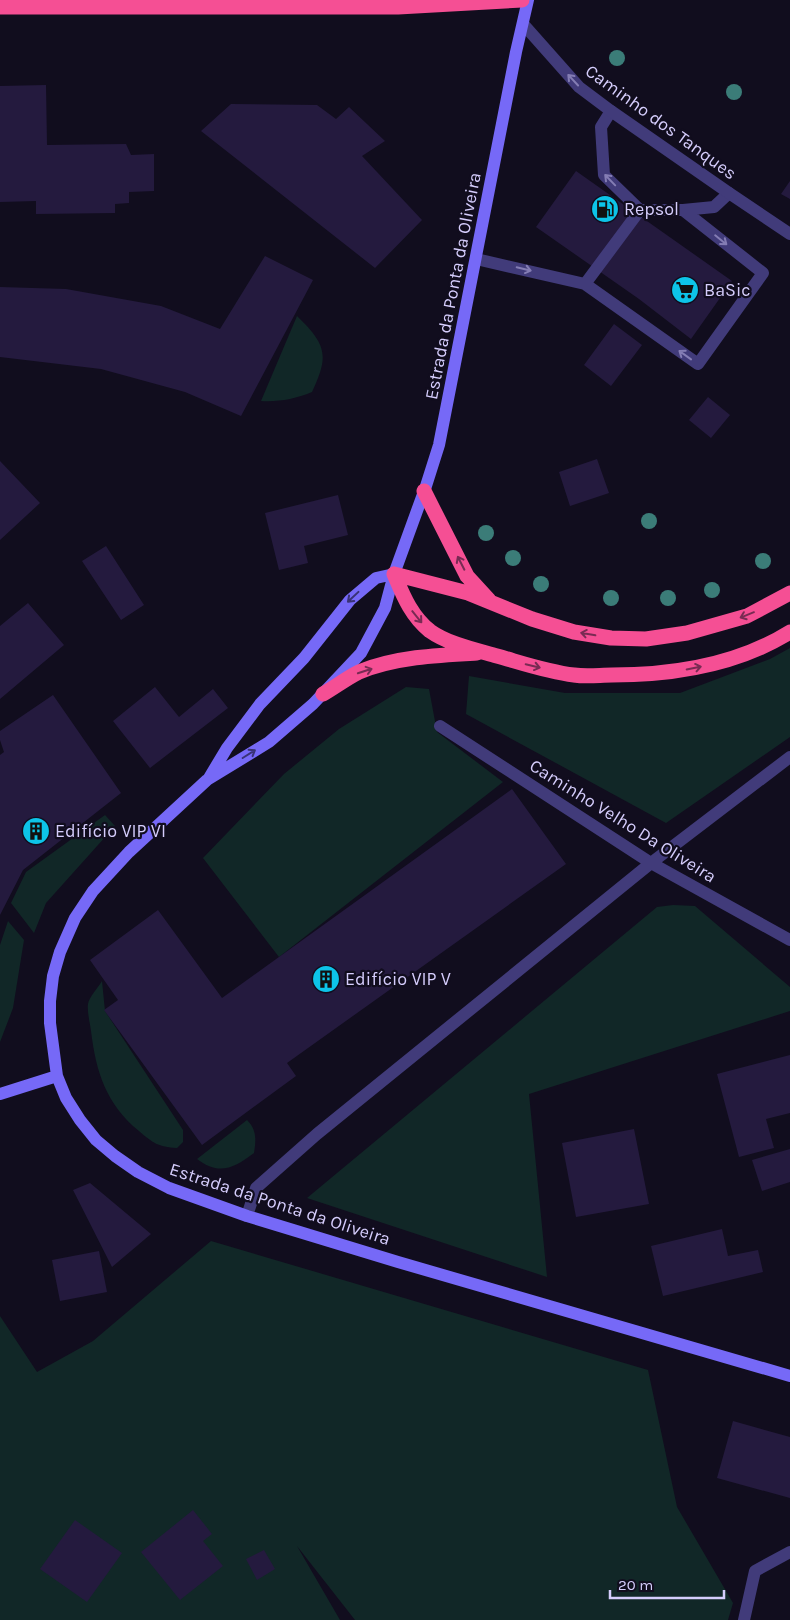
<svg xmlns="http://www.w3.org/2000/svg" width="790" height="1620" font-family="Karla,sans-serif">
<rect width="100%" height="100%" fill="#110d1e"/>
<!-- green -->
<path fill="#112727" d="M297,316c30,29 32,40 15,76 -17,7 -33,10 -51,9z
M790,648v89l-124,86 -200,-109 3,-38 96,17h115l90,-34z
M406,687l23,2 8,43 66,50 -224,175 -76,-99 81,-84 55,-45z
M105,815l10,11 -69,77 -12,30 -23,-30 15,-31z
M673,905l22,1 95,81v24l-261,83 18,183 -240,-79 350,-291z
M8,921l16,19 -11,68 -13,34v-97z
M102,981l3,30 78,119v12l-6,6c-19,-1 -24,-5 -38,-17 -33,-27 -43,-59 -48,-100 -1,-8 -4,-19 -3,-27 1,-7 10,-16 14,-23z
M247,1120c10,10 9,20 7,33 -20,15 -35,23 -57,6z
M211,1241l437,129 29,137 56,96 -5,17h-373l-58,-74 43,74h-340v-304l37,56 56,-31z"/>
<!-- building -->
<path fill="#241a3e" d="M46,85l1,60 79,-1 5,11 23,-1v37l-25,1v11l-14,1v9l-79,1v-13l-36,1v-116z
M231,104l86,1 19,14 13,-12 36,34 -23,15 60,64 -47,48 -174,-137z
M576,171l156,110 -41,58 -52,-40 -103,-72z
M790,181v18l-9,-5z
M265,256l48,24 -72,136 -56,-24 -84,-23 -101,-12v-70l66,2 95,17 59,23z
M614,324l28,21 -31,41 -27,-21z
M708,397l22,18 -19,23 -22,-18z
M597,459l12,34 -39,13 -11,-34z
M0,461l40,42 -40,37z
M338,495l10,40 -44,11 4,17 -29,7 -14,-57z
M106,546l38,59 -23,15 -39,-59z
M28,603l36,42 -64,54v-73z
M155,687l24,30 34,-28 15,19 -78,60 -37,-47z
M53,695l68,98 -98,77 -23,45v-160l4,-3 -4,-12v-9z
M512,789l54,75 -279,199 9,13 -94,69 -98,-135 14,-10 -28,-40 68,-50 64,88z
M790,1055v58l-24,6 8,29 -35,9 -22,-83z
M634,1129l15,75 -73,13 -14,-74z
M790,1149v33l-28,9 -10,-31z
M90,1183l61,51 -39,33 -39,-77z
M722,1229l6,27 30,-6 5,22 -100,24 -12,-50z
M99,1251l8,41 -47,9 -8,-41z
M733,1421l57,16v61l-73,-20z
M193,1510l19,24 -9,7 20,25 -43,34 -39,-48z
M75,1520l47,33 -35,49 -47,-33z
M264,1550l11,19 -18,11 -11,-21z"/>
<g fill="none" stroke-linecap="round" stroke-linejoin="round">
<!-- lane -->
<path stroke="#413b7a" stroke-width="12" d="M640,210h43l31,-3 15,-14
M476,259l109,25 55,-74 -36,-35 -3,-48 10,-16
M585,284l113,80 65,-91 -80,-63"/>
<!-- street -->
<path stroke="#413b7a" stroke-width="12" d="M524,25l55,62 32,24 118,82 61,41
M440,726l211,137 139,77
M247,1216l9,-28 61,-54 334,-271 139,-106
M744,1620l11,-49 35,-19"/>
<!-- secondary -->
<path stroke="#7669f7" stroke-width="12" d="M528,0l-12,52 -77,393 -13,41 -32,88 -9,34 -24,45 -48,51 -44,38 -62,38 -78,72 -36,39 -18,27 -15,34 -7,24 -3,25v22l7,53 9,22 14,22 16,20 19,16 23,16 31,16 78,28 151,46 392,114
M209,778l18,-30 33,-44 44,-46 46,-58 26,-22 18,-4
M0,1094l57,-18"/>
<!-- highway -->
<path stroke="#f54f94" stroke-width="15" d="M0,7h398l124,-7
M424,491l43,85 22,24
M394,574c9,21 17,42 36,57 18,13 46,19 67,25 25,7 51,16 77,19 13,2 26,0 38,0 62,0 125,-10 178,-43
M394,574l74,19 64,26 42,13 37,6 35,1 41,-6 60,-17 43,-23
M323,694c12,-7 24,-16 36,-22 36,-15 80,-17 118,-19"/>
</g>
<!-- trees -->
<g fill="#3b7c78">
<circle cx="617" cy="58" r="8"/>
<circle cx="734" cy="92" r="8"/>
<circle cx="649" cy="521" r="8"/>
<circle cx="486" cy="533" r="8"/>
<circle cx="513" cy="558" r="8"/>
<circle cx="763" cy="561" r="8"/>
<circle cx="541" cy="584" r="8"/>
<circle cx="712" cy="590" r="8"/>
<circle cx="611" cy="598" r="8"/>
<circle cx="668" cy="598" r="8"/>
</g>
<!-- one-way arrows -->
<defs><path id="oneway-shaft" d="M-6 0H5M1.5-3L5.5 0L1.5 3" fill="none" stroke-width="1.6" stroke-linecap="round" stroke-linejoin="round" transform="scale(1.25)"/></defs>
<g stroke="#847db4">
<use href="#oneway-shaft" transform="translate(573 80) rotate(-133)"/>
<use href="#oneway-shaft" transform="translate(610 180) rotate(-134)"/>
<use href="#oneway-shaft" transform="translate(721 240) rotate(39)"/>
<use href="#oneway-shaft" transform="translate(524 269) rotate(13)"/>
<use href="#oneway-shaft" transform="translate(685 355) rotate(-144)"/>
</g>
<g stroke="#782b53">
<use href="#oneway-shaft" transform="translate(461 563) rotate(-117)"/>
<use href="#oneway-shaft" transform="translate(747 615) rotate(158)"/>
<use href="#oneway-shaft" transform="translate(417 617) rotate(51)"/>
<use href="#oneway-shaft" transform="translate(588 634) rotate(-170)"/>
<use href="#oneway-shaft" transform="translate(533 666) rotate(13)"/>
<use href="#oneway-shaft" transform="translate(694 668) rotate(-11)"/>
<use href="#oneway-shaft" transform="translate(365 671) rotate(-18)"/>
</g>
<g stroke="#393275">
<use href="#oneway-shaft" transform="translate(353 597) rotate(137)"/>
<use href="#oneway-shaft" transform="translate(249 754) rotate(-32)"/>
</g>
<!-- icons -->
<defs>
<g id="fuel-disc" transform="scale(1.4375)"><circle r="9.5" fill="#0dc4e8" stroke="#110d1e"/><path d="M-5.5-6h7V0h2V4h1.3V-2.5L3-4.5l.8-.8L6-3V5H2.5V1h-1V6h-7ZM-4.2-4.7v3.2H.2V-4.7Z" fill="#111"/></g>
<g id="supermarket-disc" transform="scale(1.4375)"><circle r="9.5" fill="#0dc4e8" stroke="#110d1e"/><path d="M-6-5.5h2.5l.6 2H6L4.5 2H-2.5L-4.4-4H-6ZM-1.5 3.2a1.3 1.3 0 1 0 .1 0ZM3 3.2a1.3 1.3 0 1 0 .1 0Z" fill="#111"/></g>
<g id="building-disc" transform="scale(1.4375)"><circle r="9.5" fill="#0dc4e8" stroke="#110d1e"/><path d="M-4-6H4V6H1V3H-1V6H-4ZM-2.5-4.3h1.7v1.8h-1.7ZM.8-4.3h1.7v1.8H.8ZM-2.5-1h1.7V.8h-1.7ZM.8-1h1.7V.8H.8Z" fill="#111"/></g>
</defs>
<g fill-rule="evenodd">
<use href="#fuel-disc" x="605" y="209"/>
<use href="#supermarket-disc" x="685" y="290"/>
<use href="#building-disc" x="36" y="831"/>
<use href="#building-disc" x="326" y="979"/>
</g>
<g text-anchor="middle" stroke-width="4.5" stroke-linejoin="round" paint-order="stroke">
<!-- street labels -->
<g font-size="18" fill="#d5cdfc" stroke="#110d1e">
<text transform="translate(661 122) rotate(36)" y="6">Caminho dos Tanques</text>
<text transform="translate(453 286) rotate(-79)" y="6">Estrada da Ponta da Oliveira</text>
<text transform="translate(623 821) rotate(32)" y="6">Caminho Velho Da Oliveira</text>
<text transform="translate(280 1204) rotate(18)" y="6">Estrada da Ponta da Oliveira</text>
</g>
<!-- poi labels -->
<g font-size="18" fill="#d5cdfc" stroke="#110d1e" text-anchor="start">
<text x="624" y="215">Repsol</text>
<text x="704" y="296">BaSic</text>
<text x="55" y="837">Edifício VIP VI</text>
<text x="345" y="985">Edifício VIP V</text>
</g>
</g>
<!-- scale -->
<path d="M610 1590v8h114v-8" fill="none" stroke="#d5cdfc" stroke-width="2.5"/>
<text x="618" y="1590" font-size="15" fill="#d5cdfc" stroke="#110d1e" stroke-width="4" paint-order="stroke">20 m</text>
</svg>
